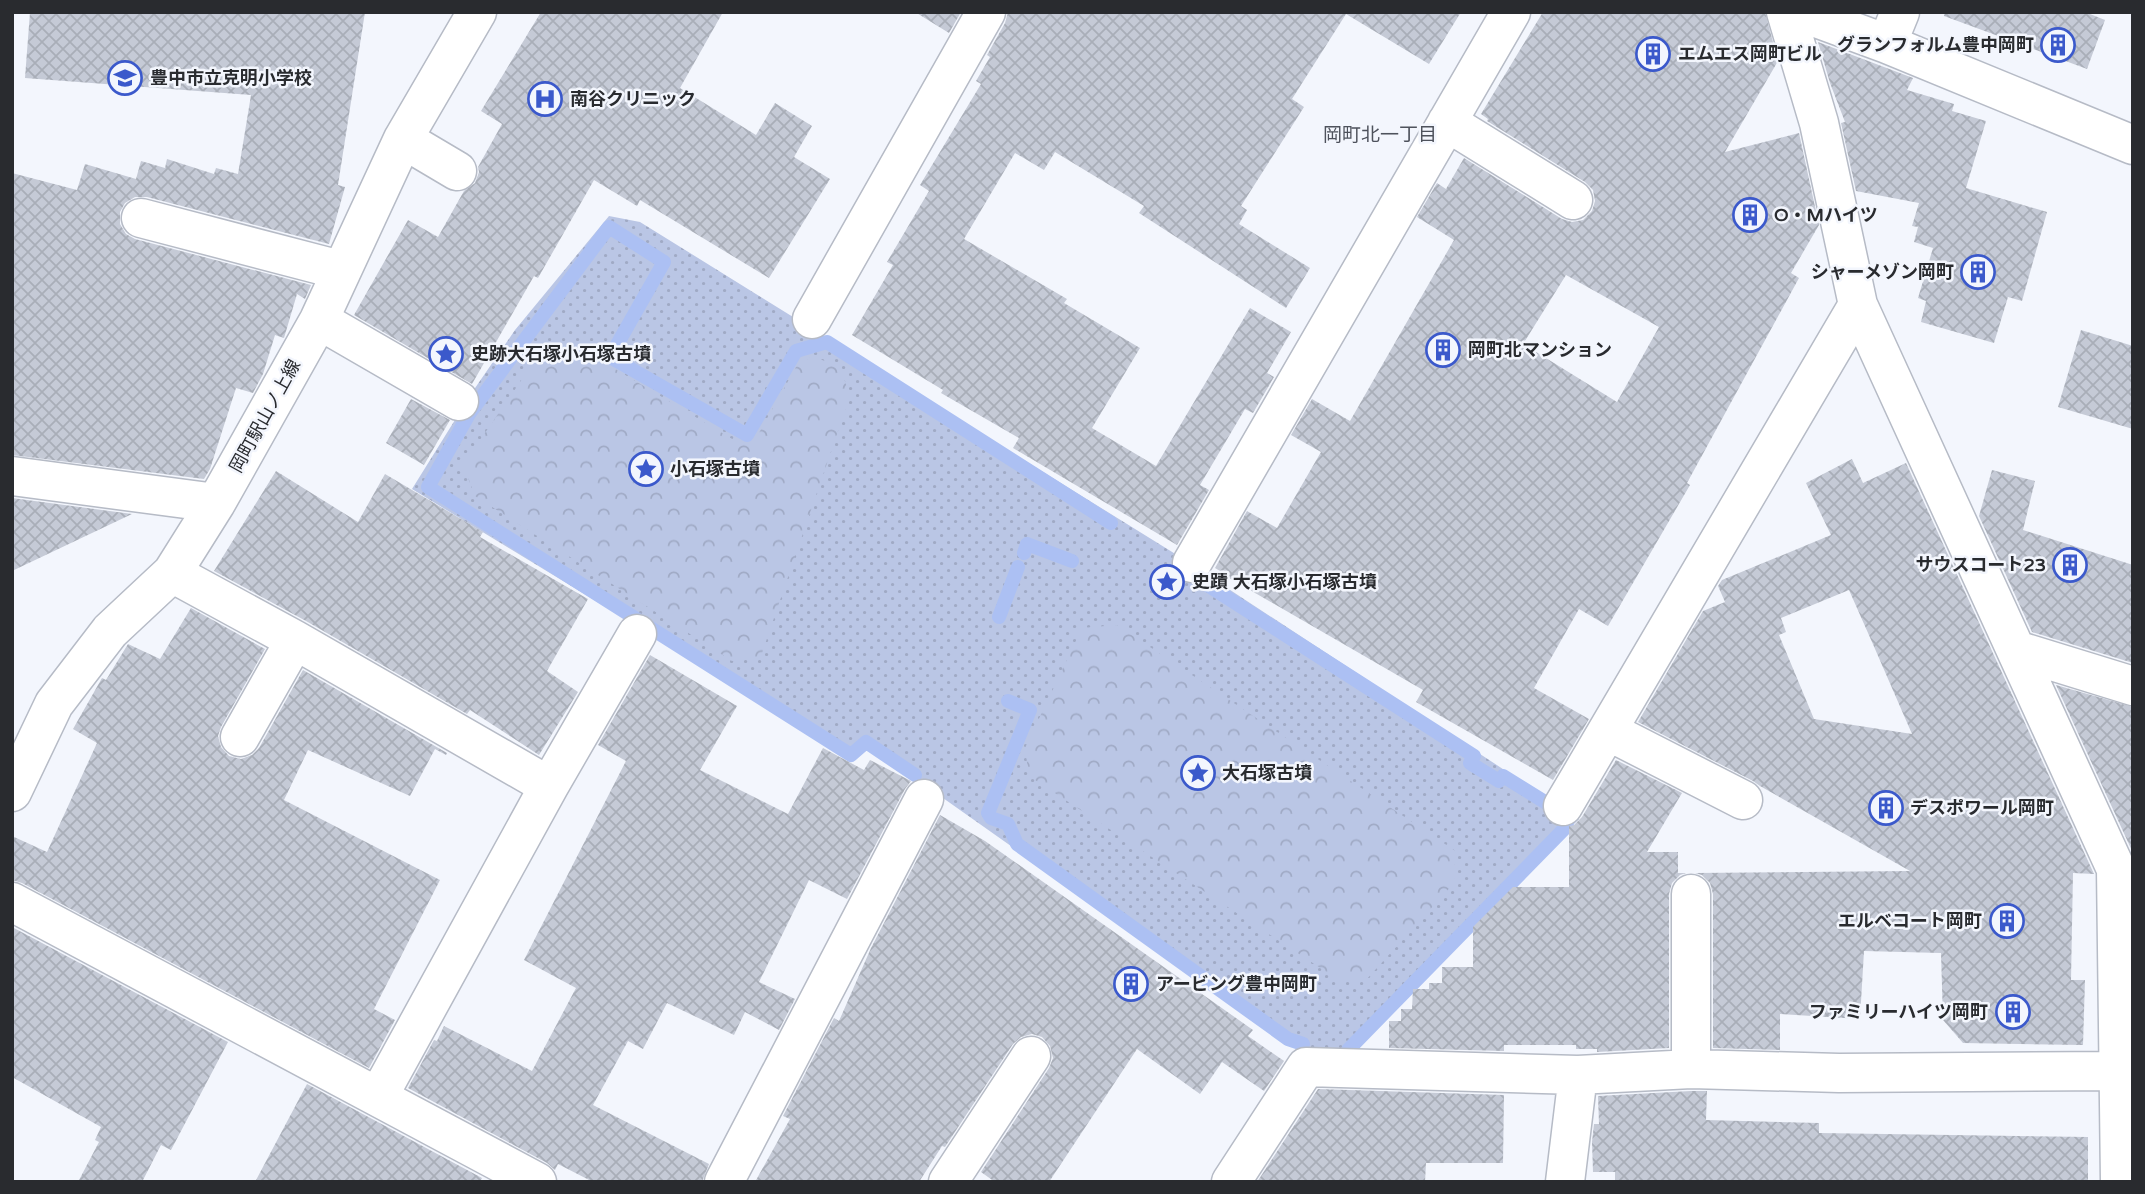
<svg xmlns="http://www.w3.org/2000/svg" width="2145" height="1194" font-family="'Varela Round','Noto Sans JP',sans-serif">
<defs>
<pattern id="grass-dots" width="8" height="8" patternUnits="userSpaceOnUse" patternTransform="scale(1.75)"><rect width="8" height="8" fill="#bac6e5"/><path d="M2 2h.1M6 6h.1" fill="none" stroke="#a0aac5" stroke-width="1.8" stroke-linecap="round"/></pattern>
<pattern id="forest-crowns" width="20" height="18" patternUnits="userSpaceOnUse" patternTransform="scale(1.75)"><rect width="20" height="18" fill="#bac6e5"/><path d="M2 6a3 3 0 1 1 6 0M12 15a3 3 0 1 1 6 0" fill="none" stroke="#a0aac5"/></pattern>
<pattern id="building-cross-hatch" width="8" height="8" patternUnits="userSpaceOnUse" patternTransform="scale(1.75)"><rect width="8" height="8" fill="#c5cad6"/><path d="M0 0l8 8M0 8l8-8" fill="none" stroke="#a9aeb8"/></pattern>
</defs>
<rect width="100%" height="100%" fill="#f3f6fd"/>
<!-- grass -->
<path fill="url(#grass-dots)" d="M609,216l31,6 537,333 402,264 -238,238 -51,-14 -422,-298 -13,14 -443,-270 61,-98 42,-61z"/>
<!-- forest -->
<path fill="url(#forest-crowns)" d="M546,344l34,4 159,95 16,-3 41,-73 16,-11 28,11 10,29 -89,260 -29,5 -257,-165 -12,-31z
M1117,625l337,225 1,32 -89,98 -29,-1 -308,-203 -4,-28 57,-120z"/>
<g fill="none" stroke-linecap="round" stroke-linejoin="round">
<!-- stream -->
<path stroke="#acc0f3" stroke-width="14" d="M1024,553l3,-9 45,17
M1206,584l268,172 -4,7 29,18 4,-5 58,36
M999,617l19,-50
M1008,701l22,9 -42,103 3,5 17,6 9,20 271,195 15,5
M915,775l-49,-33 -15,13 -423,-268 41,-73 140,-187 55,35 -54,95 137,78 49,-84 31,-9 284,181
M1348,1050l219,-224"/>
</g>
<!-- building -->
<path fill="url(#building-cross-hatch)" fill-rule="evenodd" d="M30,12h335l-27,173 7,2 -16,57 -182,-47h-12l-10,6 -5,9v12l6,10 9,5 176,46 -6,14 -8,-5 -13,44 -9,-3 -12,39 -10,19 -17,-5 -26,81 -6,10 -192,-24v-282l65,17 8,-26 51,15 5,-18 24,7 2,-9 47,15 2,-6 22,6 13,-79 -226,-17z
M541,12h182l-43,76 76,47 19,-32 37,23 -18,31 36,22 -61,99 -129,-78 -3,6 -43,-26 -56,98 -4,-2 -62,108 -118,-69 54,-95 30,17 26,-46 11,-8 4,-11 -1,-5 24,-43 -21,-13z
M915,12h46l-12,21z
M1008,12h453l-32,52 -83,-50 -54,85 12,8 -63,99 6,4 -8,14 71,44 -24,40 -147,-95 5,-7 -89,-54 -11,18 -29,-17 -51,86 103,60 -3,4 76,45 -48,80 64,38 94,-158 41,24 -24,41 7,4 -21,36 -8,-4 -45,76 9,5 -32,55 -164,-97 6,-10 -78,-45 2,-3 -91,-55 41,-70 -6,-3 42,-71 -9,-6 61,-101 -5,-3 14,-24 -3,-2 18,-32z
M1543,12h222l13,49 -53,91 74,-19 20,92 -28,48 8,5 -112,205 3,2 -82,141 -29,-17 -45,79 55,31 -36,61 -137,-78 7,-12 -199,-115 1,-1 -10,-6 32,-57 30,17 44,-76 -30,-17 21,-36 38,22 104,-181 -37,-23 20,-34 9,6 18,-31 98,61 10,3 11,-2 9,-9 3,-10 -2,-11 -8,-8 -98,-61 1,-2 -7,-5zM1566,275l93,52 -42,75 -94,-58z
M1945,12h140l20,8 -18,49 -143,-53z
M1818,42l95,36 -6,12 47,14 -2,7 34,10 -20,67 81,24 -25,89 -14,-4 -14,46 -73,-21 5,-21 -8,-3 15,-50 -19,-6 4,-15 -6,-1 7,-23 -63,-12 -15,-68 4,-1 -15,-39z
M2081,330l52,16v83l-75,-22z
M411,399l39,21 -26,45 -38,-22z
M1852,459l11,24 43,-20 188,411 -21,-1 -2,107h14l-2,65 -120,-2 -20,-23 -2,-67 -77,-2 -4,68 -80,-5v36l-67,-2v-154l-3,-11 -8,-8 -7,-2 215,-2 -150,-85 -7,-5 -115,-59 65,-111 22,-9 -7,-16 4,-6 109,-45 -25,-52zM1849,590l23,52 40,92 -98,-15 -35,-84 7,-3 -5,-14z
M1992,470l43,11 -12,49 110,35v98l-101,-31 -53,-116z
M276,471l82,51 27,-48 98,58 -3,5 108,62 -41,72 31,21 -39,63 -69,-45 -3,4 -161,-93 -92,-50z
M12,498l120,16 -120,57z
M191,608l74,41 -44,78 -3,9 3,11 8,9 12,3 11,-4 7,-7 44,-78 144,83 -1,2 -11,-6 -25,47 -102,-46 -24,50 156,80 -66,129 21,11 -26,48 -347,-185 -10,-3v-44l35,16 50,-109 -24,-14 29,-51 4,2 22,-36 32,15z
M650,655l87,51 -37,64 88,44 35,-66 41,22 6,-10 41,21 -6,8 -58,110 -38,-19 -50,102 36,17 -16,31 -34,-18 -11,23 -67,-32 -24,46 -15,-8 -35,64 116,59 -7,18h-109l-35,-18 -3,6 -8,-7 -139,-75 26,-48 3,1 7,-15 88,45 44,-83 -52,-28 102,-199 -28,-16z
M2056,685l77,22v146z
M1616,760l66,33 -35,59h31v21h8l-6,2 -8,8 -3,11v154l-72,4v-3h-21v-4h-72v6l-115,-3v-27h12v-12h11l1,-20h16v-6h13v-16h31v-40l40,-40h56v-61l5,-1 8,-8z
M940,815l45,26 268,189 -5,6 36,25 -20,30 -42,-29 -22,32 -63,-45 -88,133h-54l-14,-10 68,-104 4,-10 -3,-12 -8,-9 -10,-3 -11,3 -8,7 -68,103 -3,-1 -23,36h-164l35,-63 -7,-3 51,-98 5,3 32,-73z
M12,927l216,115 -57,108 -10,-5 -19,37h-64l21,-40 -4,-2 6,-13 -89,-50z
M307,1084l175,94 -2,4h-225z
M1318,1089l186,6 -1,68h-77l-1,19h-168z
M1691,1091h16l-1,29 113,3v10l269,4v45h-473v-10h-22l-1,-30 2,-18h5l-1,-28z"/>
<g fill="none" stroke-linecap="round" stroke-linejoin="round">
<!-- minor casing -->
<g stroke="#b6bbc6" stroke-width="41">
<path id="minor" d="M1786,12l33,111 39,182 258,564 4,313
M1800,12l87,32 246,101
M1887,44l13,-32
M1447,122l126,78
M403,139l54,32
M141,218l199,52
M812,319l174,-307
M319,320l140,81
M12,476l204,27
M1192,563l319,-551
M172,573l123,67 254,146
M2016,650l117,36
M1608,731l135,69
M240,737l55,-97
M12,792l42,-88 56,-73 62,-58 44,-70 103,-183 84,-181 74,-127
M1563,806l295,-501
M12,902l525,280
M1691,1069v-175
M378,1097l171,-311 88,-152
M724,1182l200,-383
M948,1182l83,-126
M1231,1182l75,-115 272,8 113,-6 148,4 279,-2
M1565,1182l13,-107"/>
</g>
<!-- minor -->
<use href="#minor" stroke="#fff" stroke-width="38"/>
</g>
<!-- icons -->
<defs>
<g id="building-ring" transform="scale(1.75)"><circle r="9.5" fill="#f3f6fd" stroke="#3b59cb" stroke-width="1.5"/><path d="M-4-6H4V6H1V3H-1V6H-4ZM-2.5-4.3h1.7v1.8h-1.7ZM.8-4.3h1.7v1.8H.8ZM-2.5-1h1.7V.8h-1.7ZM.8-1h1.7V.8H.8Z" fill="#3b59cb"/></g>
<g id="school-ring" transform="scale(1.75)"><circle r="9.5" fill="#f3f6fd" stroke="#3b59cb" stroke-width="1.5"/><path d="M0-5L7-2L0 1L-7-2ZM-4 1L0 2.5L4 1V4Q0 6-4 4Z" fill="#3b59cb"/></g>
<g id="hospital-ring" transform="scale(1.75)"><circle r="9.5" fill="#f3f6fd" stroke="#3b59cb" stroke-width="1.5"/><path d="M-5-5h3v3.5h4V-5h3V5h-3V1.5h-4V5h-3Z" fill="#3b59cb"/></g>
<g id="sight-ring" transform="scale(1.75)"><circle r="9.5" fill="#f3f6fd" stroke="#3b59cb" stroke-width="1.5"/><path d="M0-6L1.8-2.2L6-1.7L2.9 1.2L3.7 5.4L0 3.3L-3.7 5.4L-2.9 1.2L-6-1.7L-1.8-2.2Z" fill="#3b59cb"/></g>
</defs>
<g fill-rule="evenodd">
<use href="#building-ring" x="2058" y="45"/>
<use href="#building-ring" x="1653" y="54"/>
<use href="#school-ring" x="125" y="78"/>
<use href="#hospital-ring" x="545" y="99"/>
<use href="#building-ring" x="1750" y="215"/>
<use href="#building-ring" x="1978" y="272"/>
<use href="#building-ring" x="1443" y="350"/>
<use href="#sight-ring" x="446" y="354"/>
<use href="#sight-ring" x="646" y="469"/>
<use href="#building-ring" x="2070" y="565"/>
<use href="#sight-ring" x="1167" y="582"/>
<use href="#sight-ring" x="1198" y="773"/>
<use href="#building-ring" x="1886" y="808"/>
<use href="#building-ring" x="2007" y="921"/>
<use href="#building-ring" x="1131" y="984"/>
<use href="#building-ring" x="2013" y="1012"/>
</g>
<g text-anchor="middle" stroke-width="5" stroke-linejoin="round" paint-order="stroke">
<!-- poi labels -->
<g font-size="18" font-weight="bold" fill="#292b2f" stroke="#f3f6fd" text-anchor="start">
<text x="2034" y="51" text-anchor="end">グランフォルム豊中岡町</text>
<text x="1678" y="60">エムエス岡町ビル</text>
<text x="150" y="84">豊中市立克明小学校</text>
<text x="570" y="105">南谷クリニック</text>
<text x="1774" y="221">O・Mハイツ</text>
<text x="1954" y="278" text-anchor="end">シャーメゾン岡町</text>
<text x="1468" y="356">岡町北マンション</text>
<text x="471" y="360">史跡大石塚小石塚古墳</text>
<text x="670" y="475">小石塚古墳</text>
<text x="2046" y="571" text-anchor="end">サウスコート23</text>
<text x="1192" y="588">史蹟 大石塚小石塚古墳</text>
<text x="1222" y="779">大石塚古墳</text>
<text x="1910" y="814">デスポワール岡町</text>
<text x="1982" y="927" text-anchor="end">エルベコート岡町</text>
<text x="1156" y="990">アービング豊中岡町</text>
<text x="1988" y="1018" text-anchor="end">ファミリーハイツ岡町</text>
</g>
<!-- street labels -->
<g font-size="18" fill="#292b2f" stroke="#f3f6fd">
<text transform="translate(265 416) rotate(-61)" y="6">岡町駅山ノ上線</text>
</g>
<!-- neighbourhood labels -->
<g font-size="19" fill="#4e525c" stroke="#f3f6fd">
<text x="1380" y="141">岡町北一丁目</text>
</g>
</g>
<!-- border -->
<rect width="2145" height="1194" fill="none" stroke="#292b2f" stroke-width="28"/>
</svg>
